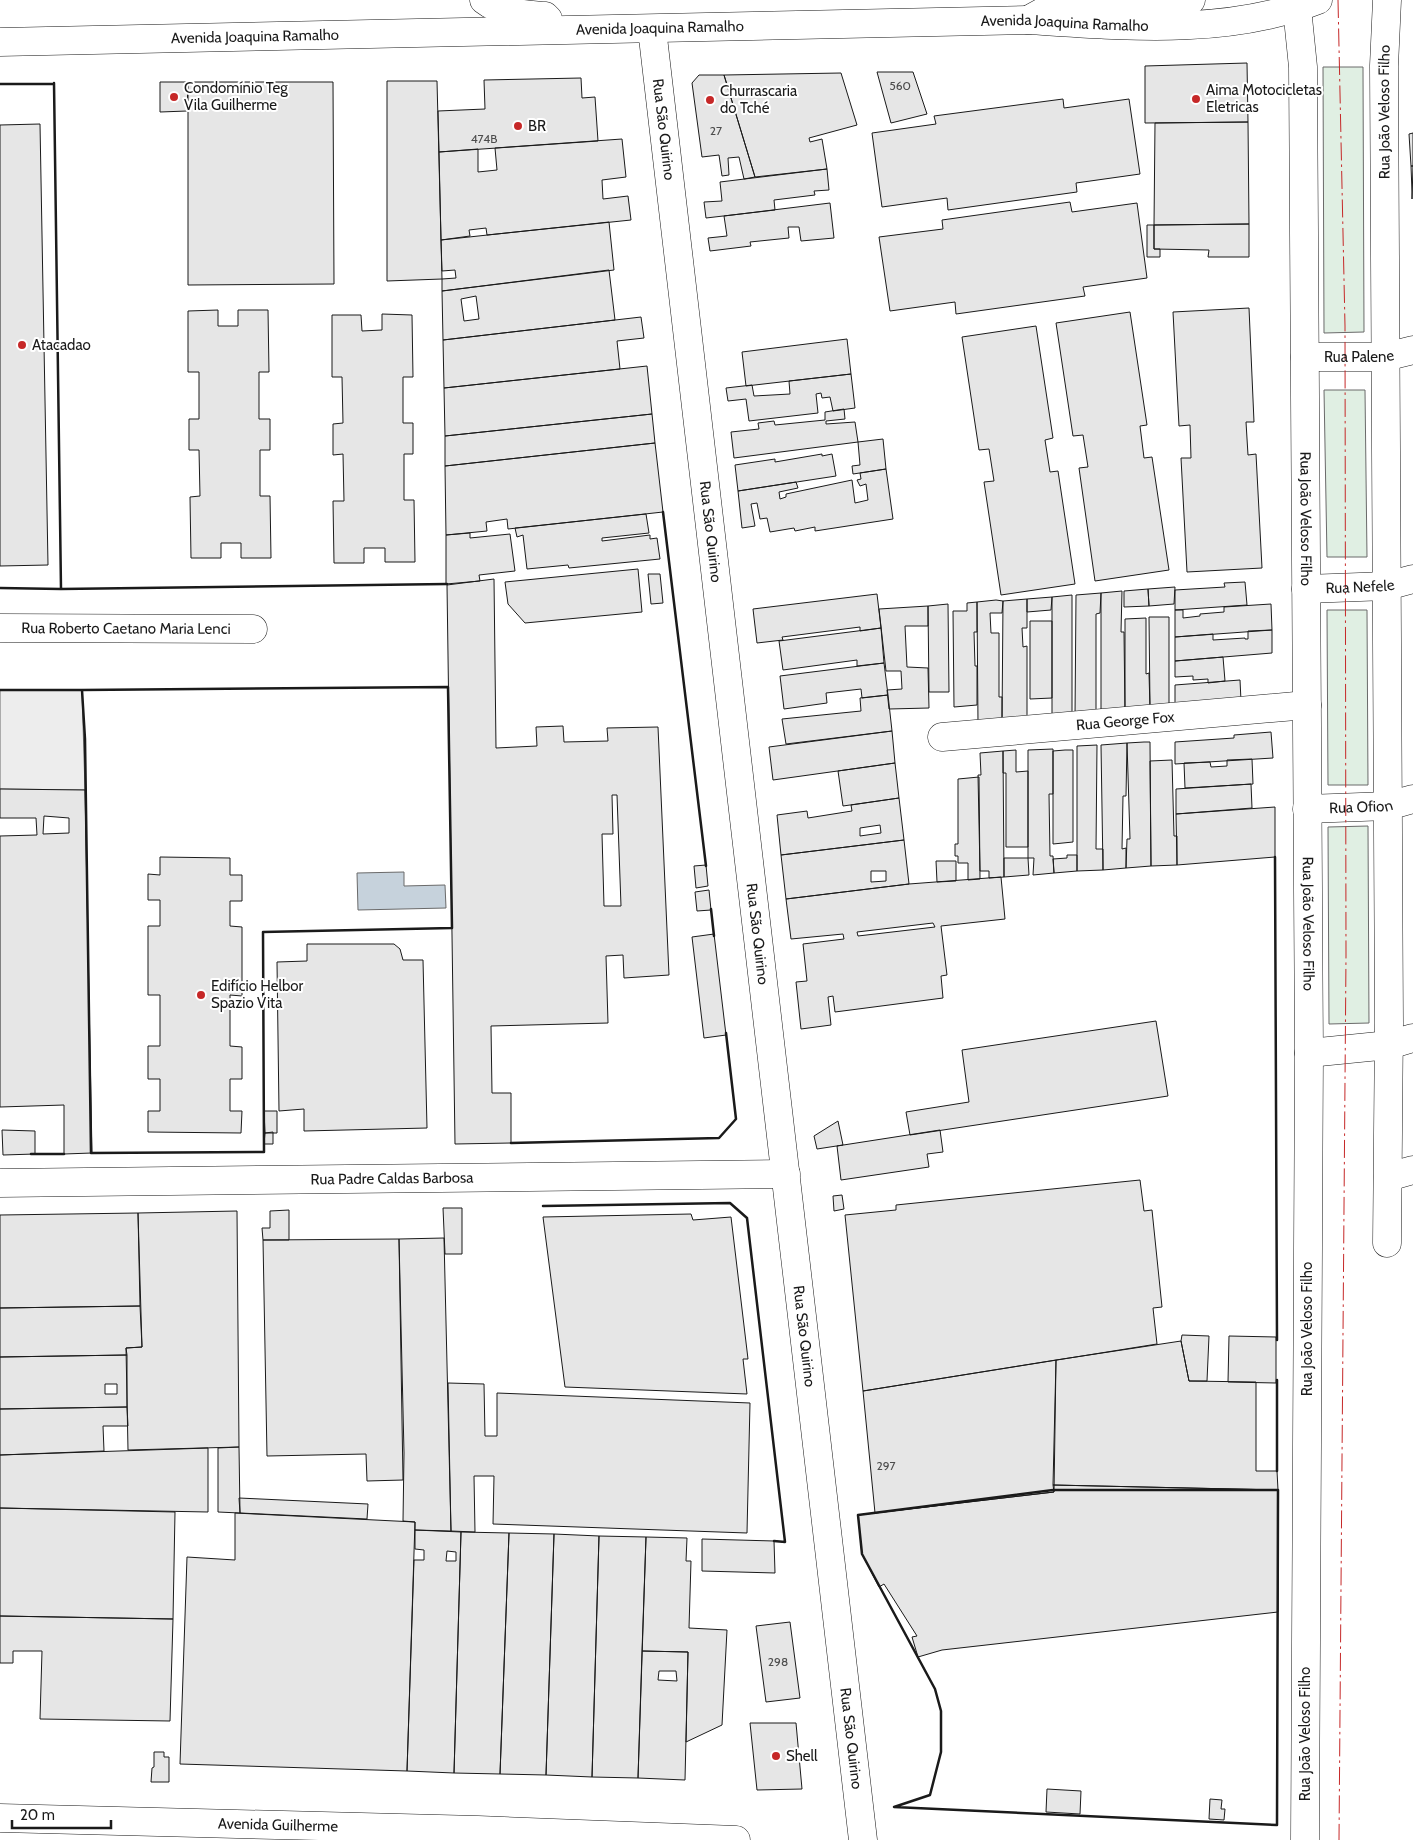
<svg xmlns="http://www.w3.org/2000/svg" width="1413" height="1840" font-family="Cabin,sans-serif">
<rect width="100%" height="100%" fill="#fff"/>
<!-- green -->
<path fill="#e0efe3" stroke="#6a6a6a" d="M1323,67h40l1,265 -40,1z
M1324,390h41l2,167h-40z
M1327,610h40l1,175h-40z
M1368,826l1,197 -40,1 -1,-197z"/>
<!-- parking -->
<path fill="#ededed" stroke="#6a6a6a" d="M0,690h82l3,100 -85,-1z"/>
<!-- water -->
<path fill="#c6d2dc" stroke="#6a6a6a" d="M404,872v14l41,-1 1,23 -88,2 -1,-37z"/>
<!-- building -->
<path fill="#e6e6e6" stroke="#1a1a1a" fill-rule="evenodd" d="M1247,63l1,59 -103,1v-57z
M877,72h36l14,42 -36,9z
M841,73l16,52 -48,13 1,4 12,-3 5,30 -72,8 -31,-102z
M699,75h25l31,102 -11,2 -5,-22 -11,1 1,17 -7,1 -3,-21 -17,2 -10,-74z
M581,78l1,20 13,-1 3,44 -159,11 -1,-41 47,-2 -1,-29z
M387,81h50l5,198 -55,2z
M160,82h28l-1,29 -27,1z
M188,82h145l1,202 -146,1z
M1063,99l1,9 65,-9 11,75 -64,9 1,9 -129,18 -1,-12 -65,9 -10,-74 64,-9 -2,-8z
M1248,122l1,102 -95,1 1,-102z
M40,124l8,441 -48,1v-441z
M1413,133v33h-2l-2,-32z
M622,139l4,38 -24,3 1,19 25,-3 3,24 -144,15 -1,-7 -17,2 1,6 -29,4 -2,-88 39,-3v23l19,-2 -2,-22z
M1411,166h2l-1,33v-7z
M827,169l2,21 -15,1 1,4 -41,5 1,10 -69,8 -2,-16 18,-1 -2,-19z
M1070,202l2,10 65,-9 10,75 -64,9 2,9 -129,18 -1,-12 -65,9 -11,-74 64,-8 -1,-9z
M830,203l4,35 -33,3 -2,-14h-11l1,11 -39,4 1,4 -41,5 -2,-13 19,-2 -3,-20z
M609,222l5,48 -172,21v-12l14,-1 -1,-8 -13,1 -1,-31z
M1249,224v33h-41l1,-7 -55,-1v-24z
M1147,225h7v24h6v8h-13z
M609,270l6,50 -172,20 -1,-49zM476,296l3,23 -15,2 -3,-22z
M1249,308l5,114h-8l2,33 8,-1 6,114 -75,4 -6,-114h10l-1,-33 -11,1 -6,-114z
M218,310v16h20v-16h30l1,62h-10v47h11v31h-10v46h10l1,62h-30v-15h-20v15h-30l-1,-61 10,-1 -1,-46h-10v-31h10v-47h-11v-61z
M1130,312l17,113 -7,1 4,32 8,-1 17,113 -74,11 -16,-113 9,-1 -5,-32 -10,1 -17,-113z
M382,314l30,1 1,62h-10v46h10v31h-9v46h10l1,62h-30v-14h-21v15h-30l-1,-62h11l-1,-47 -10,1v-31l10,-1 -1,-46h-10v-62h29l1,16 20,-1z
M641,317l3,21 -27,3 3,28 -176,19 -1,-48z
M1036,326l17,112 -8,2 5,32 8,-1 17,113 -74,11 -17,-113 10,-1 -5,-32 -10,1 -17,-113z
M847,339l4,35 -105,12 -4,-34z
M647,366l5,48 -207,22 -1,-48z
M851,374l4,34 -22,3 -3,-14 -8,1 -1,-5 -5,1 2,19 -69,8 -3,-22 -18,2 -2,-13 26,-3 2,11 36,-2 -1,-13z
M844,409l1,10 -19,2v3l29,-2 3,20 -124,16 -3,-26 28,-3 -1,-6 16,-2 1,4 50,-5v-8z
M652,414l3,29 -210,23v-30z
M883,439l3,30 -33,5 -1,-8 8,-1 -2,-23z
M655,443l8,69 -155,17 -1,-10 -21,3 1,9 -41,4 -1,-69z
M822,454v2l10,-2 4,22 -98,15 -3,-26 40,-6v3z
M886,469l7,50 -78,12v-4l-20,4 -1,-3 -24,4 -3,-14 -7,1 -3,-16 -6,1 4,22 -13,2 -4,-37 58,-9 2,6 -19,4 1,7 6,-2v-3l66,-14 3,23 13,-3 -2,-16 -6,2 -3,-6 4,-1 -1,-6z
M646,514l3,19 -47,5v3l48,-6v4l7,-1 3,21 -91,9 -1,-3 -41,4 -4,-34 -6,2 -2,-9z
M470,533v5l40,-4 5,37 -36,4 1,6 -34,3v-49z
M638,569l4,43 -117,11 -17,-19 -3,-22z
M648,574h12l3,29 -12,1z
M494,579l2,169 41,-2 -1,-19 27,-1 1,16 44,-1 -1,-13 51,-1 11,248 -45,3 -1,-23 -17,1 2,67 -117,3 1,67h19v50l-56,1 -8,-559zM612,795h5l4,111h-17l-2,-72h11z
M1245,582l2,23 -72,5v-20l50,-3 -1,-4z
M1175,587l-1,17 -25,2 -1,-17z
M1148,589l1,17 -25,1v-16z
M1122,591l-1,41h3l1,82 -24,2v-123z
M1101,593l-1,20 -4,1v102l-21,1 1,-122z
M877,594l4,34 -21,3v-4l-78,10 1,3 -26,3 -4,-34z
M1072,595v123l-20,1v-122z
M1052,597l-1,13 -24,2v-13z
M1027,599v29h-5l1,19 4,-1v75l-25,2 1,-122z
M996,600l7,1 -1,12h-12l1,20h8v64h3v26l-24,1 -1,-122z
M977,602v30h-3l1,34h2v39l-23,2 -1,-96h14v-8z
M948,604l1,88h-20l-1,-86z
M1271,604l1,26 -97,7v-27h8v8l17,-2v-2l24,-2v-5z
M928,606v20h-23l2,41 21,1 1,40 -40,1 -2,-19 15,-1 -1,-18h-15l-7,-62z
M1149,617h20v90h-19z
M1146,618v56l3,-1 1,36 -25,5v-95z
M1030,621h22v77l-22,1z
M881,628l3,35 -27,3v-6l-74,10 -4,-29z
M1272,630v23l-97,8v-24l38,-3v6l32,-2v1h3v-8z
M1223,657l2,24 -17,2v-4l-15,1v-4l-18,1v-16z
M884,663l4,32 -26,3 -1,-9 -35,4 1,10 -43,6 -4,-33z
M1240,680l1,21 -66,9v-25z
M888,695l4,36 -106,13 -4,-25 79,-8 -1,-13z
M892,731l3,32 -122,17 -4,-33z
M1271,732l2,26 -98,6v-22l59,-4v-3z
M1144,742h6l1,124 -25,2 1,-29h3l-3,-96z
M1127,743l-1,53h-3l-1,53 4,-1v20l-23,2 -2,-125z
M1097,745l-1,104h7v21l-26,1v-125z
M1053,749v45h-4l1,62h3l1,17 -21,2 1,-17h-6v-108z
M1016,750v22l12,-1v76h-22v-74h-3v-22z
M1065,750h8v92l-20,2v-93z
M1003,751l1,126 -15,1v-7h-9l-2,-96h3l-1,-22z
M1252,759l1,25 -68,4 -1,-25 26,-1 1,5 16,-1v-6z
M1172,760l2,76h3v29l-26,1 -1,-105z
M895,763l4,35 -56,8 -5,-35z
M979,777l1,102 -12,1v-17h-10v-7h-3v-12h3v-65z
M1251,784l1,24 -76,6v-25z
M0,789l85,1 7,363 -28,1v-49l-64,2v-271l37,-1 -1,-17h-36zM44,816l25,2v15l-26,1z
M899,798l5,42 -123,15 -4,-40 30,-4 1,7 44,-7 -1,-6zM880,825l1,8 -21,3v-8z
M1275,807v50l-98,8 -1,-51z
M904,840l5,44 -123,15 -5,-44zM871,871h15v10l-15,1z
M1067,855h10v16l-23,2 -1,-14 14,-1z
M160,857l70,1v17h12v26h-12v25l12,1v69l-12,-1v51l12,1v32h-12v32h12l-1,22 -93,-1v-21h12v-32h-12v-33h12v-51h-12v-69h12v-26h-12v-26l12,1z
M1004,858h24l1,17 -25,2z
M936,861h20v20l-19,1z
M706,865l2,21 -12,2 -2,-22z
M1001,877l4,42 -64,7 6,49 -6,1 2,22 -108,14 -2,-16 -5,1 3,28 -30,4 -5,-47 11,-1 -4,-37 41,-5 -1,-5 -52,5 -5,-40 123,-15zM933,923l2,4 -77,9 -1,-4z
M709,890l2,20 -14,1 -2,-19z
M714,934l12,101 -22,3 -12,-101z
M307,944h87l6,5 3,11h20l4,168 -123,3v-22l-25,2 -2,-149 30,-1z
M1156,1021l12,75 -258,39 -4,-23 63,-10 -7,-52z
M264,1111h13v22h-12z
M838,1121l5,24 -26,4 -3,-13z
M2,1130l33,1v23l-32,1z
M940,1130l3,22 -16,2 2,13 -88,13 -4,-34z
M273,1132v12h-9l1,-11z
M1140,1180l4,31 8,-1 10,97 -9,1 4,36 -294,47 -18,-176 51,-5v-5z
M842,1195l2,14 -10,2 -1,-15z
M443,1208h19v46h-17z
M289,1210v30h-26l-1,-12h8v-17z
M237,1211l2,236 -111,3 -2,-102 16,-1 -4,-134z
M138,1213l2,93 -140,2v-93z
M691,1214l2,6 38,-3 17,142h-5l4,35 -182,-7 -22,-170z
M444,1238l7,293 -36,-1v-8l-12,-1 1,-68 -5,-214z
M399,1239l4,241 -36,1 -1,-27 -99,2 -4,-216z
M140,1306l2,41 -16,1 1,7 -127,2v-49z
M1182,1335l27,1 -2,45h-18l-8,-40z
M1229,1336l47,1v46l-48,-1z
M1181,1341l8,40 67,1v89h21l1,19 -225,-5 3,-125z
M127,1355v52l-127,2v-52zM105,1384h12v10h-12z
M1056,1360l-2,132 -179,21 -12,-122z
M448,1383l36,1 1,52h12v-43l253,10 -3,130 -254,-9 1,-48h-20l1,56 -24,-1z
M127,1407l1,19h-25l1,25 -104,4v-46z
M239,1447l1,66 -22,-1v-64z
M208,1448v64l-208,-4v-53z
M1053,1485l225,5v122l-336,38 -24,7 -6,-20 5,-1 -33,-52 -5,3 -17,-33 -4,-39 196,-23z
M239,1498l129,6 -1,15 -127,-6z
M0,1508l175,4 -2,107 -173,-3z
M235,1513l180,9 -8,249 -227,-7 7,-207 48,3z
M415,1530l46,2 -7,241 -47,-2 7,-211h10v-10l-9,-1zM447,1551l9,1v9h-10z
M461,1532l48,1 -9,241 -46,-1z
M509,1533l45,1 -8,241 -46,-1z
M554,1534l45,2 -7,241 -46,-2z
M599,1536l47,1 -8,241 -46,-1z
M646,1537l41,1 -1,23h5l-2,67 38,2 -5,95 -36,17 2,-90 -46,-1z
M702,1539l72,2 1,32 -73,-2z
M0,1616l173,3 -3,102 -130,-2 2,-68h-29v12h-13z
M790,1622l10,76 -34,4 -10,-76z
M642,1651l46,1 -3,128 -47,-2zM659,1671h17l1,10 -19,-1z
M750,1723h46l6,66 -45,1z
M154,1752h10v5h5v25h-18l1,-14 2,-1z
M1047,1789l34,2 -1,23 -34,-2z
M1210,1799l12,1 -1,9h4l-1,11 -15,-1z"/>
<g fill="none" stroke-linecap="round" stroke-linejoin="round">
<!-- minor casing -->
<g stroke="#1a1a1a" stroke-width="29">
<g id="minor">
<path id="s1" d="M1297,8l6,59 6,986 -4,787"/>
<path id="s2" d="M652,29l211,1811"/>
<path id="s3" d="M1305,357h80l28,-7"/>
<path id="s4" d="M1306,589l81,-3 26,-7"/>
<path id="s5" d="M0,628l253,1"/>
<path id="s6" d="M942,737l365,-32"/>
<path id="s7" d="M1307,809l81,-3 25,-7"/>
<path d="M1309,1053l80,-8 24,-7"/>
<path d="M1388,1177l25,-7"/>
<path id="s8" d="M0,1183l786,-9"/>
<path id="s9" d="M1387,1243l2,-220 -5,-957 3,-66"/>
<path id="s10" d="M0,1818l478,12 258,10"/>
</g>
</g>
<!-- major casing -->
<g stroke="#1a1a1a" stroke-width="29">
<g id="major">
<path d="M484,0c18,14 39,14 61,16l3,3"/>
<path d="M1028,20l36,-20 117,2 10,-2"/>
<path id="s11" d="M0,42l1028,-22c97,6 197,16 290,-20"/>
</g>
</g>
<!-- minor -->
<use href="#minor" stroke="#fff" stroke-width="28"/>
<!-- major -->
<use href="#major" stroke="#fff" stroke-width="28"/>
<!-- wall -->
<path stroke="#1a1a1a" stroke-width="2.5" d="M54,83l7,506 386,-5
M0,84h54
M663,512l43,354
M0,588l61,1v-2
M448,687l4,241 -189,4 1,220 -173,1 -6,-414 -3,-49z
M0,690h82
M1275,857l2,483
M711,909l3,27
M511,1143l208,-5 17,-19 -10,-86
M31,1154h33
M543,1206l187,-3 17,15 38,324 -11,-1
M1277,1380v91
M1053,1490h225l-1,335 -383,-18 36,-12 11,-43v-41l-6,-22 -73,-135 -4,-39z"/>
<!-- power -->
<path stroke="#c62828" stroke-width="1" stroke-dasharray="18 4 2.5 4" stroke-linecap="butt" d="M1338,0l7,326 1,630 -7,884"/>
</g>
<!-- markers -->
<g fill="#c62828" stroke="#fff" stroke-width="2">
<circle cx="174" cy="97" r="5"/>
<circle cx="1196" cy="99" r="5"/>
<circle cx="710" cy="100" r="5"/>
<circle cx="518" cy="126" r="5"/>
<circle cx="22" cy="345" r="5"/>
<circle cx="201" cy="995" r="5"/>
<circle cx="776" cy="1756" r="5"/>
</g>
<g text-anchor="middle" stroke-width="4" stroke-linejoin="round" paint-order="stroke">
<!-- number labels -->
<g font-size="12" fill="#4d4d4d">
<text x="900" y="90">560</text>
<text x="716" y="135">27</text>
<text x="484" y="143">474B</text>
<text x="886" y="1470">297</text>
<text x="778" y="1666">298</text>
</g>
<!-- street labels -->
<g font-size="15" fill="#1a1a1a" stroke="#fff">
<text dy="5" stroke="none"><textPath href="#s11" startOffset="1065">Avenida Joaquina Ramalho</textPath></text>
<text dy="5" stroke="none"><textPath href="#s11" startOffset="660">Avenida Joaquina Ramalho</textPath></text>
<text dy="5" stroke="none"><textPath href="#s11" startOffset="255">Avenida Joaquina Ramalho</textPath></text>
<text dy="5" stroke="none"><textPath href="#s9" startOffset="1131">Rua João Veloso Filho</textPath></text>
<text dy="5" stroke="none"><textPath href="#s2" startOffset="101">Rua São Quirino</textPath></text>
<text dy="5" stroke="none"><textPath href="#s3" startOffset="54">Rua Palene</textPath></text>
<text dy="5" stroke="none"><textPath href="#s1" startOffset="511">Rua João Veloso Filho</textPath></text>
<text dy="5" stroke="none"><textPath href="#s2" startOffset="506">Rua São Quirino</textPath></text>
<text dy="5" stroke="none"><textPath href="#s4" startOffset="54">Rua Nefele</textPath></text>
<text dy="5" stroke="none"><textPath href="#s5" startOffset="126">Rua Roberto Caetano Maria Lenci</textPath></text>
<text dy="5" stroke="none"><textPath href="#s6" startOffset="184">Rua George Fox</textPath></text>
<text dy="5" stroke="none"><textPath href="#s7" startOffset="54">Rua Ofion</textPath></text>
<text dy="5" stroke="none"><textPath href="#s1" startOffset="916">Rua João Veloso Filho</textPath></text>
<text dy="5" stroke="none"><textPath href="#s2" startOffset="911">Rua São Quirino</textPath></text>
<text dy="5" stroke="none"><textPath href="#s8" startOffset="392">Rua Padre Caldas Barbosa</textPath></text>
<text transform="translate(1307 1329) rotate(-90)" y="5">Rua João Veloso Filho</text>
<text dy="5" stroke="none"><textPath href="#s2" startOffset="1316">Rua São Quirino</textPath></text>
<text transform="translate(1305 1734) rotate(-90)" y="5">Rua João Veloso Filho</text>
<text dy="5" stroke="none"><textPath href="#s2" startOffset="1721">Rua São Quirino</textPath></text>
<text dy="5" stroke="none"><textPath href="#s10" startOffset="278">Avenida Guilherme</textPath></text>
</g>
<!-- poi labels -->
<g font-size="15" fill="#1a1a1a" stroke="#fff" text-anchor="start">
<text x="184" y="93">Condomínio Teg<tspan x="184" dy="17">Vila Guilherme</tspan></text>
<text x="1206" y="95">Aima Motocicletas<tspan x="1206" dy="17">Eletricas</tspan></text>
<text x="720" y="96">Churrascaria<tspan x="720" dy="17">do Tché</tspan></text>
<text x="528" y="131">BR</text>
<text x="32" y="350">Atacadao</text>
<text x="211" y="991">Edifício Helbor<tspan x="211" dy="17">Spazio Vita</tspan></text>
<text x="786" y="1761">Shell</text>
</g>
</g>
<!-- scale -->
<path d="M12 1820v8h99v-8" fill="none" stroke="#1a1a1a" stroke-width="2.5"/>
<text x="20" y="1820" font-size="15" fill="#1a1a1a" stroke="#ffffff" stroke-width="4" paint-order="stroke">20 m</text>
</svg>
